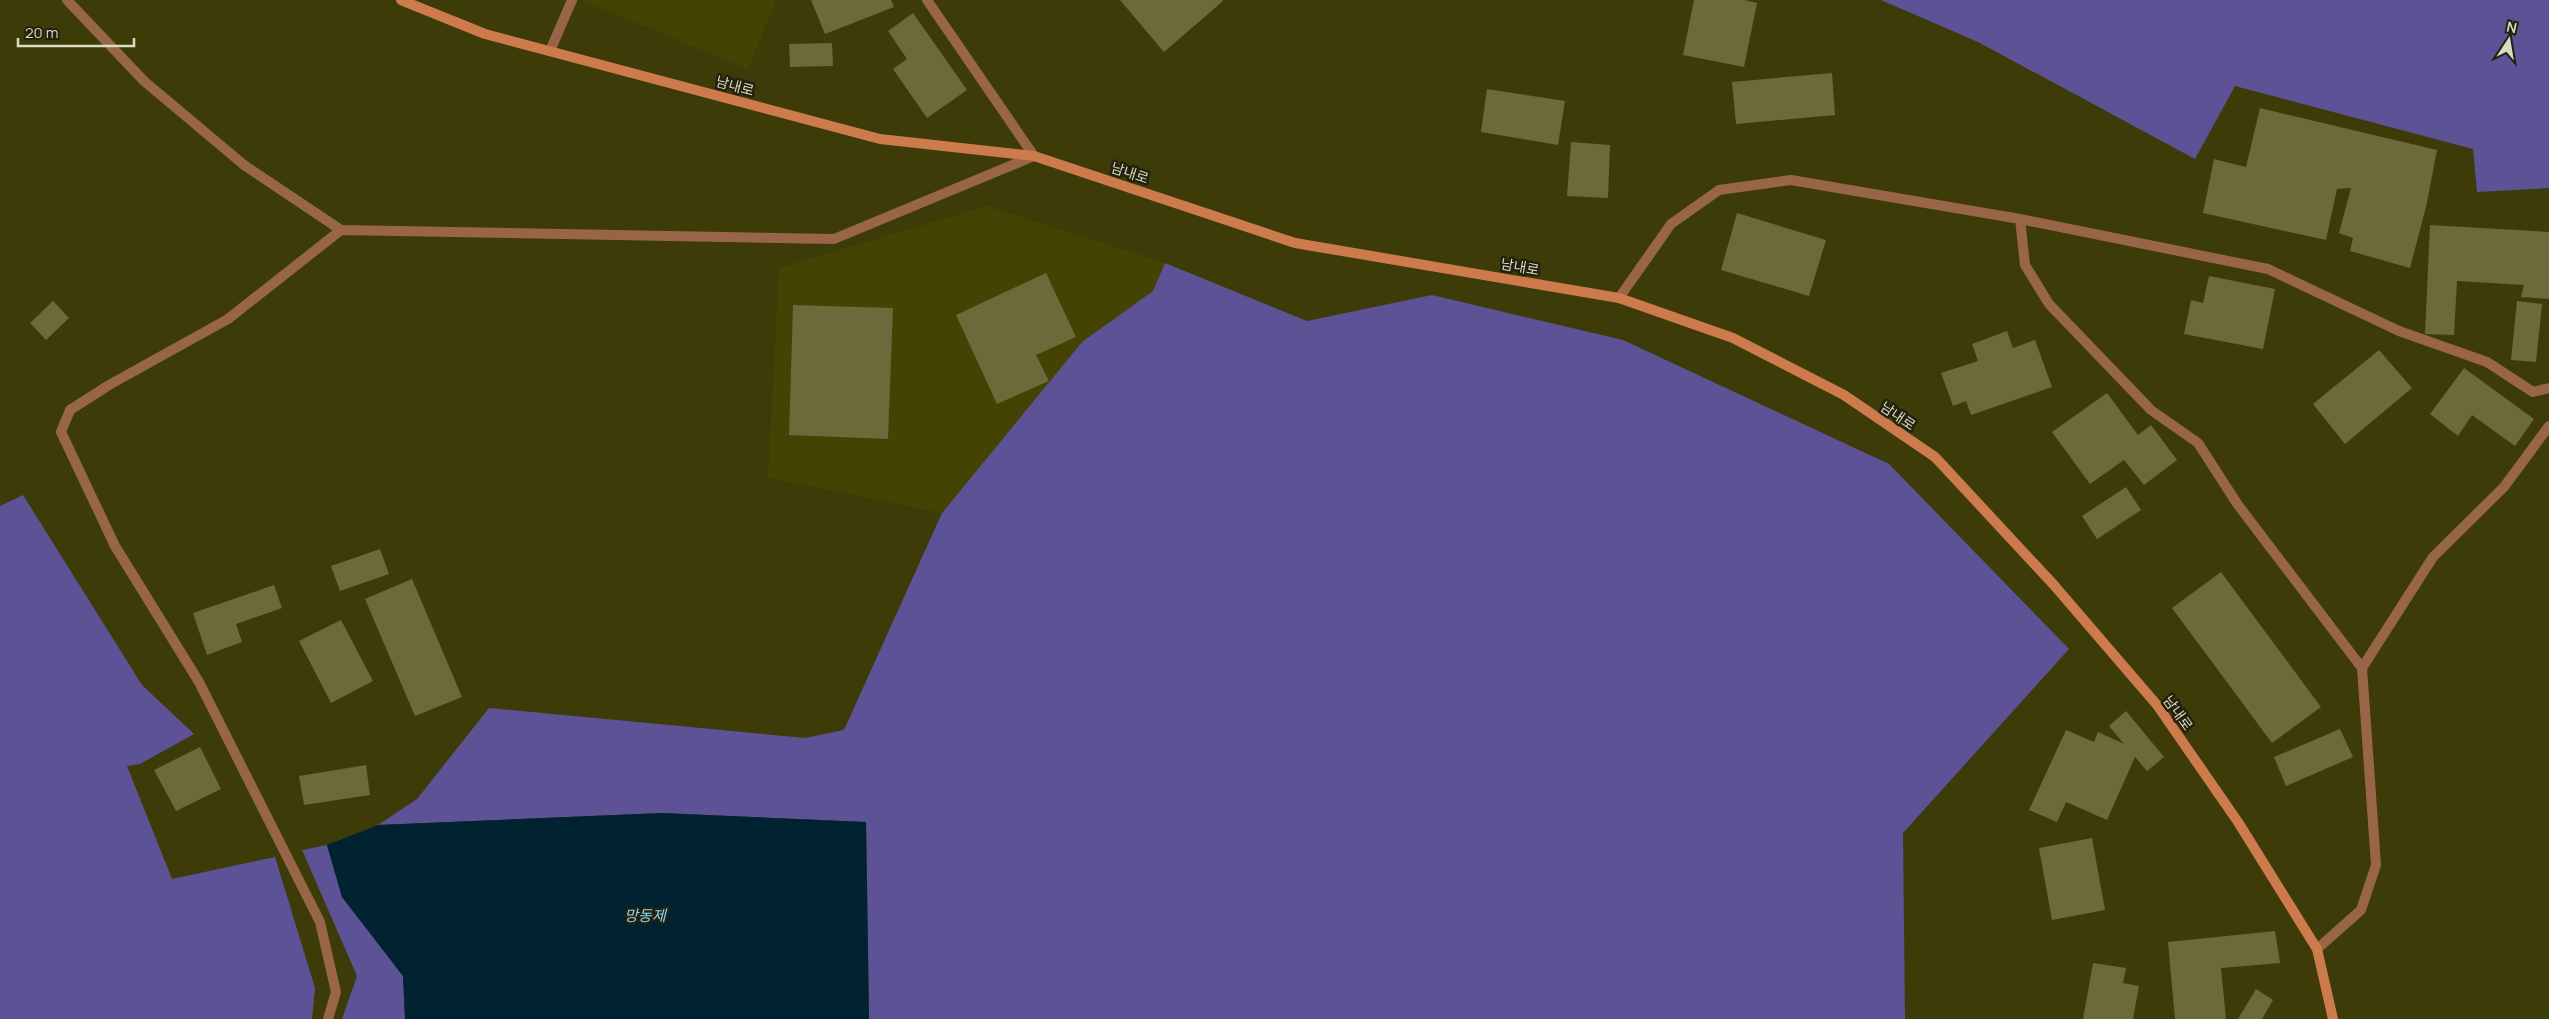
<svg xmlns="http://www.w3.org/2000/svg" width="2549" height="1019" font-family="Manrope,'Noto Sans KR',sans-serif">
<rect width="100%" height="100%" fill="#3d3c09"/>
<!-- built -->
<path fill="#444303" d="M581,0h195l-28,69z
M987,206l178,57 -12,28 -71,51 -140,171 -174,-35 11,-210z"/>
<!-- green -->
<path fill="#5d5296" d="M1881,0h668v188l-72,4 -4,-43 -238,-63 -40,73 -217,-117z
M1165,263l142,58 125,-26 191,45 266,124 180,185 -166,184 2,186h-1036l-3,-197 -204,-9 -284,12 39,-26 72,-91 316,30 39,-8 98,-217 140,-171 71,-51z
M23,495l119,190 52,49 -54,30 -13,2 45,113 103,-22 40,131 -3,31h-312v-513z
M327,845l15,52 61,79 2,43h-63l15,-43 -55,-126z"/>
<!-- water -->
<path fill="#012331" d="M662,813l204,9 3,197h-464l-2,-43 -61,-79 -15,-52 51,-20z"/>
<!-- building -->
<path fill="#6a6a3a" d="M811,0h80l3,7 -69,27z
M1120,0h102l1,1 -59,51z
M1694,0h50l13,3 -13,64 -61,-12z
M913,13l54,77 -40,28 -34,-49 14,-10 -19,-28z
M832,43l1,23 -43,1 -1,-23z
M1832,73l3,42 -99,9 -4,-42z
M1487,89l78,12 -7,44 -77,-13z
M2260,108l177,42 -11,57 -16,61 -60,-17 3,-13 -14,-5 12,-45 -14,1 -11,51 -123,-27 11,-54 32,8z
M1571,142l39,3 -2,53 -41,-2z
M1737,213l89,27 -17,56 -88,-26z
M2430,225l119,7v67l-28,-2 3,-12 -67,-4 -3,54 -29,-1z
M1046,273l30,64 -40,18 13,26 -52,23 -41,-89z
M2209,276l66,13 -12,60 -79,-15 7,-34 12,3z
M53,301l16,17 -23,22 -16,-17z
M2517,301l25,3 -6,58 -25,-2z
M793,305l100,3 -5,131 -99,-4z
M2007,331l6,17 22,-8 17,47 -81,28 -5,-14 -13,5 -12,-33 37,-12 -6,-17z
M2379,350l33,38 -67,56 -32,-40z
M2464,368l70,51 -19,27 -43,-31 -14,21 -28,-22z
M2107,393l31,42 13,-10 26,35 -33,25 -20,-25 -34,24 -38,-52z
M2126,487l15,23 -44,29 -15,-23z
M380,549l9,25 -49,17 -9,-25z
M2221,572l100,135 -49,36 -100,-135z
M412,579l50,118 -47,19 -50,-117z
M274,585l8,23 -46,16 6,18 -35,13 -14,-42z
M341,620l32,61 -42,22 -32,-62z
M2126,711l38,46 -17,14 -12,-14 -28,63 -41,-18 -9,20 -28,-12 37,-80 28,12 4,-10 26,12 -15,-18z
M2340,729l13,28 -67,29 -12,-29z
M200,747l21,42 -45,22 -22,-41z
M366,765l4,30 -66,10 -5,-29z
M2092,838l13,72 -53,10 -13,-72z
M2275,931l5,32 -59,5 5,51h-51l-7,-77z
M2093,963l33,5 -3,15 16,3 -6,33h-50z
M2256,989l17,11 -11,19h-24z"/>
<g fill="none" stroke-linecap="round" stroke-linejoin="round">
<!-- lane -->
<path stroke="#996549" stroke-width="10" d="M550,51l22,-51"/>
<!-- street -->
<path stroke="#996549" stroke-width="10" d="M67,0l77,81 100,84 97,65 -113,89 -119,66 -39,25 -9,22 54,114 84,136 121,240 16,70 -8,27
M2020,219l5,46 24,39 102,106 47,33 40,62 124,163
M341,230l493,9 200,-83 -107,-156
M1619,298l52,-74 48,-34 72,-10 229,39 248,50 131,62 88,31 46,30 16,-4
M2317,949l44,-39 15,-45 -14,-197 71,-111 71,-70 45,-61"/>
<!-- secondary -->
<path stroke="#cd7b4c" stroke-width="10" d="M401,0l84,34 395,105 154,17 261,87 324,55 114,40 111,57 91,62 118,127 104,121 81,117 79,127 16,70"/>
</g>
<g text-anchor="middle" stroke-width="5" stroke-linejoin="round" paint-order="stroke">
<!-- street labels -->
<g font-size="14" fill="#dadbc1" stroke="#22220e">
<text transform="translate(735 86) rotate(15)" y="5">남내로</text>
<text transform="translate(1130 173) rotate(18)" y="5">남내로</text>
<text transform="translate(1520 267) rotate(10)" y="5">남내로</text>
<text transform="translate(1898 416) rotate(34)" y="5">남내로</text>
<text transform="translate(2178 713) rotate(54)" y="5">남내로</text>
</g>
<!-- water labels -->
<g font-size="15" font-style="italic" fill="#8cd6f8" stroke="#22220e">
<text x="645" y="921">망동제</text>
</g>
</g>
<!-- north arrow -->
<g transform="translate(2509 40) rotate(12)" stroke="#22220e" stroke-width="4" paint-order="stroke">
<path d="M0-4L9 19L0 12L-9 19Z" fill="#dadbc1"/>
<text y="-8" font-size="14" font-weight="bold" text-anchor="middle" fill="#dadbc1">N</text>
</g>
<!-- scale -->
<path d="M18 38v8h116v-8" fill="none" stroke="#dadbc1" stroke-width="2.5"/>
<text x="25" y="38" font-size="15" fill="#dadbc1" stroke="#22220e" stroke-width="4" paint-order="stroke">20 m</text>
</svg>
